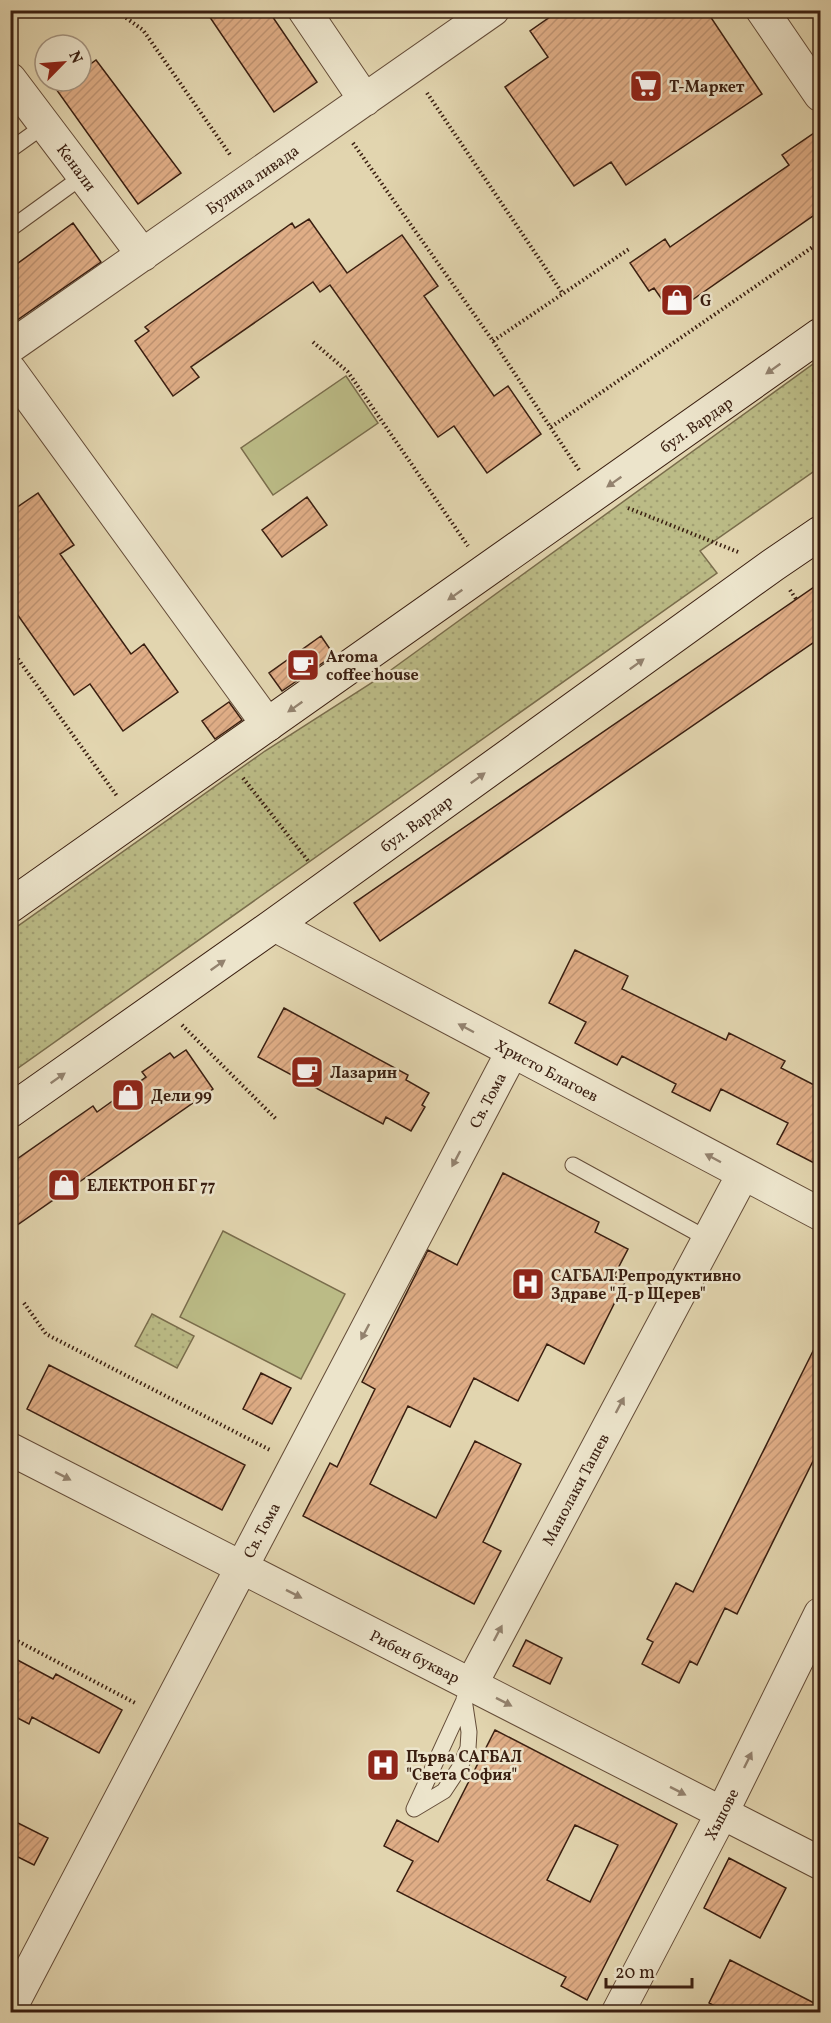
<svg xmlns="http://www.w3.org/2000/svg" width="831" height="2023" font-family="Vollkorn,serif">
<defs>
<pattern id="grass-dots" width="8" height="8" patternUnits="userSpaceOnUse" patternTransform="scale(1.5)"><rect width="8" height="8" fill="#bbbb86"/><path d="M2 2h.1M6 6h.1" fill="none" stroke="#a2a073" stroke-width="1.8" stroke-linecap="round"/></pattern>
<pattern id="building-hatch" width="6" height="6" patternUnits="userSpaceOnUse" patternTransform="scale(1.5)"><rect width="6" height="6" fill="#dfad86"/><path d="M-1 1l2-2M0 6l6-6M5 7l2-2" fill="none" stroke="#c09473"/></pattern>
</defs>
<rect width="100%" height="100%" fill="#e2d5af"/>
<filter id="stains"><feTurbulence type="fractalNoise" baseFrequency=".00333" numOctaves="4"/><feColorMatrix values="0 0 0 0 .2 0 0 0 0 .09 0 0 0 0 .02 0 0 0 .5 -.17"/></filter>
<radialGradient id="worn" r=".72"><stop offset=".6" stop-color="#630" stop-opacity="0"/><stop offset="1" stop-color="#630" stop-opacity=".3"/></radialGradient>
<!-- grass -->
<path fill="url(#grass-dots)" stroke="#7a6d4c" stroke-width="1.5" d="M820,359v108l-120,84 17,22 -706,500v-142l254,-180 119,-76z
M152,1314l42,22 -17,32 -42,-22z"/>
<!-- pitch -->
<path fill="#bbbb86" stroke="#7a6d4c" stroke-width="1.5" d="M346,376l32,47 -105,72 -32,-47z
M223,1231l122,63 -44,85 -121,-62z"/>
<!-- building -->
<path fill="url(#building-hatch)" stroke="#3a1f11" stroke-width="1.5" fill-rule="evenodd" d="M205,10h63l49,72 -43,30z
M560,10h146l56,84 -136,91 -15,-23 -37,24 -69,-99 43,-30 -18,-26z
M96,60l85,113 -43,31 -82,-115 11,-8h14v-10z
M820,129v82l-148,103 -18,-26 -5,3 -19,-28 35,-24 5,8 119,-82 -7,-10z
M309,219l38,54 55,-38 36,51 -14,10 26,37 44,63 14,-10 33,48 -54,39 -33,-47 -16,11 -108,-152 -10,7 -7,-10 -122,85 8,10 -26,19 -38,-55 14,-10 -4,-4 147,-104 3,5z
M73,223l28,39 -91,63v-56z
M38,493l36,52 -14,9 71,100 13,-10 34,48 -55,39 -33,-47 -16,11 -64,-91v-92z
M307,497l20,28 -45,32 -20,-27z
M820,583v55l-440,303 -26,-38z
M321,636l13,19 -52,36 -13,-18z
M229,702l13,18 -27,19 -13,-18z
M575,950l53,26 -6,13 104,51 3,-7 56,28 -4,7 39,20v78l-43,-22 11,-21 -67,-34 -11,22 -38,-19 4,-8 -54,-28 -5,9 -42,-22 11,-21 -37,-19z
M284,1008l124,67 -2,5 23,13 -7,12 3,2 -14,24 -25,-14 -3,7 -125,-67z
M186,1050l27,39 -203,141v-66l83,-58 4,6 49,-35 -4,-5 28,-19 4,5z
M503,1173l96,49 -4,10 33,17 -14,27 11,6 -41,82 -37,-20 -29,57 -44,-23 -24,49 -42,-21 -38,78 66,34 39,-77 46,23 -38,78 18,9 -27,53 -171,-88 27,-53 7,4 38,-78 -13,-7 66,-132 29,15z
M820,1337v110l-83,167 -12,-6 -28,57 -7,-4 -11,22 -37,-19 11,-22 -6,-3 29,-56 17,9z
M49,1365l196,100 -23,45 -195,-101z
M261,1373l30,15 -19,36 -29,-15z
M526,1640l36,18 -12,26 -37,-18z
M10,1656l43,23 3,-5 66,36 -23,43 -67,-36 -3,7 -19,-10z
M495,1730l182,94 -90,176 -26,-14 5,-9 -169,-86 16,-30 -29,-15 13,-26 41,22zM575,1825l43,20 -28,57 -43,-22z
M10,1819l38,19 -14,27 -24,-12z
M729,1858l57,30 -26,50 -56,-30z
M730,1960l90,46v7h-92l-19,-10z"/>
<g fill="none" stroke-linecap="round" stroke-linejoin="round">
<!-- lane casing -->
<g stroke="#644c38" stroke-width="17">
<path id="lane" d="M10,150l35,-25
M10,229l73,-53
M573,1165l135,74
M414,1809l57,-124
M414,1809l30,-18 16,-24 8,-19 1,-16 -5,-33"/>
</g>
<!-- street casing -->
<g stroke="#644c38" stroke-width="34">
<path id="street" d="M304,10l61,90
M762,10l58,85
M10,79l133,176
M10,347l483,-337
M10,370l258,355
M274,925l546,289
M10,1449l810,414
M471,1685l272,-511
M10,2009l502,-957
M618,2012l104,-199 98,-199"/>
</g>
<!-- secondary casing -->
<g stroke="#3a1f11" stroke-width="35">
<path id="secondary" d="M10,906l810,-571
M10,1111l264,-186 499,-360 47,-32"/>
</g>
<!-- path -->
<path stroke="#3a1f11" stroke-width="4" stroke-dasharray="1.5 3" stroke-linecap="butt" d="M115,10l28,20 88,126
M427,93l136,201
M353,143l140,198 86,129
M493,341l136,-92
M313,342l35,30 120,174
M551,427l269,-185
M628,508l110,44
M790,590l6,9
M10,648l107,148
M243,778l66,84
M182,1025l95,95
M24,1303l22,31 224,116
M10,1637l127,67"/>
<!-- lane -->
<use href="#lane" stroke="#ece4cb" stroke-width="15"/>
<!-- street -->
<use href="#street" stroke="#ece4cb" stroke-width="32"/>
<!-- secondary -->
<use href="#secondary" stroke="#ece4cb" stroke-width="33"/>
</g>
<!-- one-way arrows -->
<defs><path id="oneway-solid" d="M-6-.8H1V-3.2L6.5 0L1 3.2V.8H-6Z" transform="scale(1.5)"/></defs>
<g fill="#93826e">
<use href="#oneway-solid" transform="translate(773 369) rotate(145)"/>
<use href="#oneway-solid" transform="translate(614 482) rotate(145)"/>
<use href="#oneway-solid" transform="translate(455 595) rotate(145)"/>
<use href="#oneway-solid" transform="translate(637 664) rotate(-36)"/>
<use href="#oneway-solid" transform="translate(295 707) rotate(145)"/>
<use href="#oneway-solid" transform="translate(478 778) rotate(-36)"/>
<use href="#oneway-solid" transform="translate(218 965) rotate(-35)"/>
<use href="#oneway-solid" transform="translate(466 1028) rotate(-152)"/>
<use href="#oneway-solid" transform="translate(58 1078) rotate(-35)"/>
<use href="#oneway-solid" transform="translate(713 1158) rotate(-152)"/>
<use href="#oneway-solid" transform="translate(456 1159) rotate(118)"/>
<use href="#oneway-solid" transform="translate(365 1332) rotate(118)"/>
<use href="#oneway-solid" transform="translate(620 1405) rotate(-62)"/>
<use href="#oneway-solid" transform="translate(63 1476) rotate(27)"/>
<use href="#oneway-solid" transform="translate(294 1594) rotate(27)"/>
<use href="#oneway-solid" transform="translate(498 1633) rotate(-62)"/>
<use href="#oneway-solid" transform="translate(504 1702) rotate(27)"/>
<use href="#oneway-solid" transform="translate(748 1760) rotate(-64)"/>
<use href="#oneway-solid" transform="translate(678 1791) rotate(27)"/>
</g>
<!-- icons -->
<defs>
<g id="supermarket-square" transform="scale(1.725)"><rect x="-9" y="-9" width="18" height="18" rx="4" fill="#8f2418" stroke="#ece4cb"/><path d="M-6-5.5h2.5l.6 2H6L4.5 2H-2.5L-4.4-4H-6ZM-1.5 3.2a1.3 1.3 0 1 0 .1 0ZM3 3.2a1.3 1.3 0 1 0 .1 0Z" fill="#fff"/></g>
<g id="shop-square" transform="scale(1.725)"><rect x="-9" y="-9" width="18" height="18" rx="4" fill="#8f2418" stroke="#ece4cb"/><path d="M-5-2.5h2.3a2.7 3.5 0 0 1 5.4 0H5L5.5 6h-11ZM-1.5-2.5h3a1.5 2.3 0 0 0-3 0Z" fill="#fff"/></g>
<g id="cafe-square" transform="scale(1.725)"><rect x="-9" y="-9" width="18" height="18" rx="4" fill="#8f2418" stroke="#ece4cb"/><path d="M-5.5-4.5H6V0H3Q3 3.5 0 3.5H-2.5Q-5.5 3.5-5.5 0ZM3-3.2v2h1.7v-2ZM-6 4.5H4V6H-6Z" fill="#fff"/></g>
<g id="hospital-square" transform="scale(1.725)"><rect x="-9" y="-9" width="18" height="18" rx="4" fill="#8f2418" stroke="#ece4cb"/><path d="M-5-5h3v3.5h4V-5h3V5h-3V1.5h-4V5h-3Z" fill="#fff"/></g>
</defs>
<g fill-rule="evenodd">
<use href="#supermarket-square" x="646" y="86"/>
<use href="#shop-square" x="677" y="300"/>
<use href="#cafe-square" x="303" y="665"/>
<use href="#cafe-square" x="307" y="1072"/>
<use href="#shop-square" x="128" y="1095"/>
<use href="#shop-square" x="64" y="1185"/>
<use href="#hospital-square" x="528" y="1284"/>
<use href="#hospital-square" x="383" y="1765"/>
</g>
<g text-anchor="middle" stroke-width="5" stroke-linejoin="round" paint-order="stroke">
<!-- poi labels -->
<g font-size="16" font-weight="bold" fill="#3a1f11" stroke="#ece4cb" text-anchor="start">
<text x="669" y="92">Т-Маркет</text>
<text x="700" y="306">G</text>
<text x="326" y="662">Aroma<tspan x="326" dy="18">coffee house</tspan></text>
<text x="330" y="1078">Лазарин</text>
<text x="151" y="1101">Дели 99</text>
<text x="87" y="1191">ЕЛЕКТРОН БГ 77</text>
<text x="551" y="1281">САГБАЛ Репродуктивно<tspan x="551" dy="18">Здраве "Д-р Щерев"</tspan></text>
<text x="406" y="1762">Първа САГБАЛ<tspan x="406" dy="18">"Света София"</tspan></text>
</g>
<!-- street labels -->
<g font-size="16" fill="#3a1f11" stroke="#ece4cb">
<text transform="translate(77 167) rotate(53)" y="6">Кенали</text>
<text transform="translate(252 179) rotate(-35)" y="6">Булина ливада</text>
<text transform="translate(696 424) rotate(-35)" y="6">бул. Вардар</text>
<text transform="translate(416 823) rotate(-36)" y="6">бул. Вардар</text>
<text transform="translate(547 1070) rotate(28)" y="6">Христо Благоев</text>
<text transform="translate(487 1100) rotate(-62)" y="6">Св. Тома</text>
<text transform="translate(575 1489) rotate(-62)" y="6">Манолаки Ташев</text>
<text transform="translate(261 1530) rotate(-62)" y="6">Св. Тома</text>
<text transform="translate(415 1656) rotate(27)" y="6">Рибен буквар</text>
<text transform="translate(721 1814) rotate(-63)" y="6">Хъшове</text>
</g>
</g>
<!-- margin -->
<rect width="831" height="2023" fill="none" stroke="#e2d5af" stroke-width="36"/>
<rect x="12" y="12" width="807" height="1999" fill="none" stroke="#3a1f11" stroke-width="3"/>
<rect x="18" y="18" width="795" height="1987" fill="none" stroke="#3a1f11" stroke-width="1.5"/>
<!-- north arrow -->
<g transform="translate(63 63) rotate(65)"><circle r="28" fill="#ece4cb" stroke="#a59581" stroke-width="1.5"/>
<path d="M0-4.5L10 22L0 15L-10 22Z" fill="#8f2418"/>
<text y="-9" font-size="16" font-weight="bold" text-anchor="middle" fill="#3a1f11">N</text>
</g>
<!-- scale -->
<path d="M606 1978v9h86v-9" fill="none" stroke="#3a1f11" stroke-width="3"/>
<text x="615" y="1978" font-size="18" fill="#3a1f11" stroke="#ece4cb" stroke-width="4.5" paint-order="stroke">20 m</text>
<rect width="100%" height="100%" filter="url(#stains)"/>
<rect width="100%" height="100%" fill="url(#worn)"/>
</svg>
